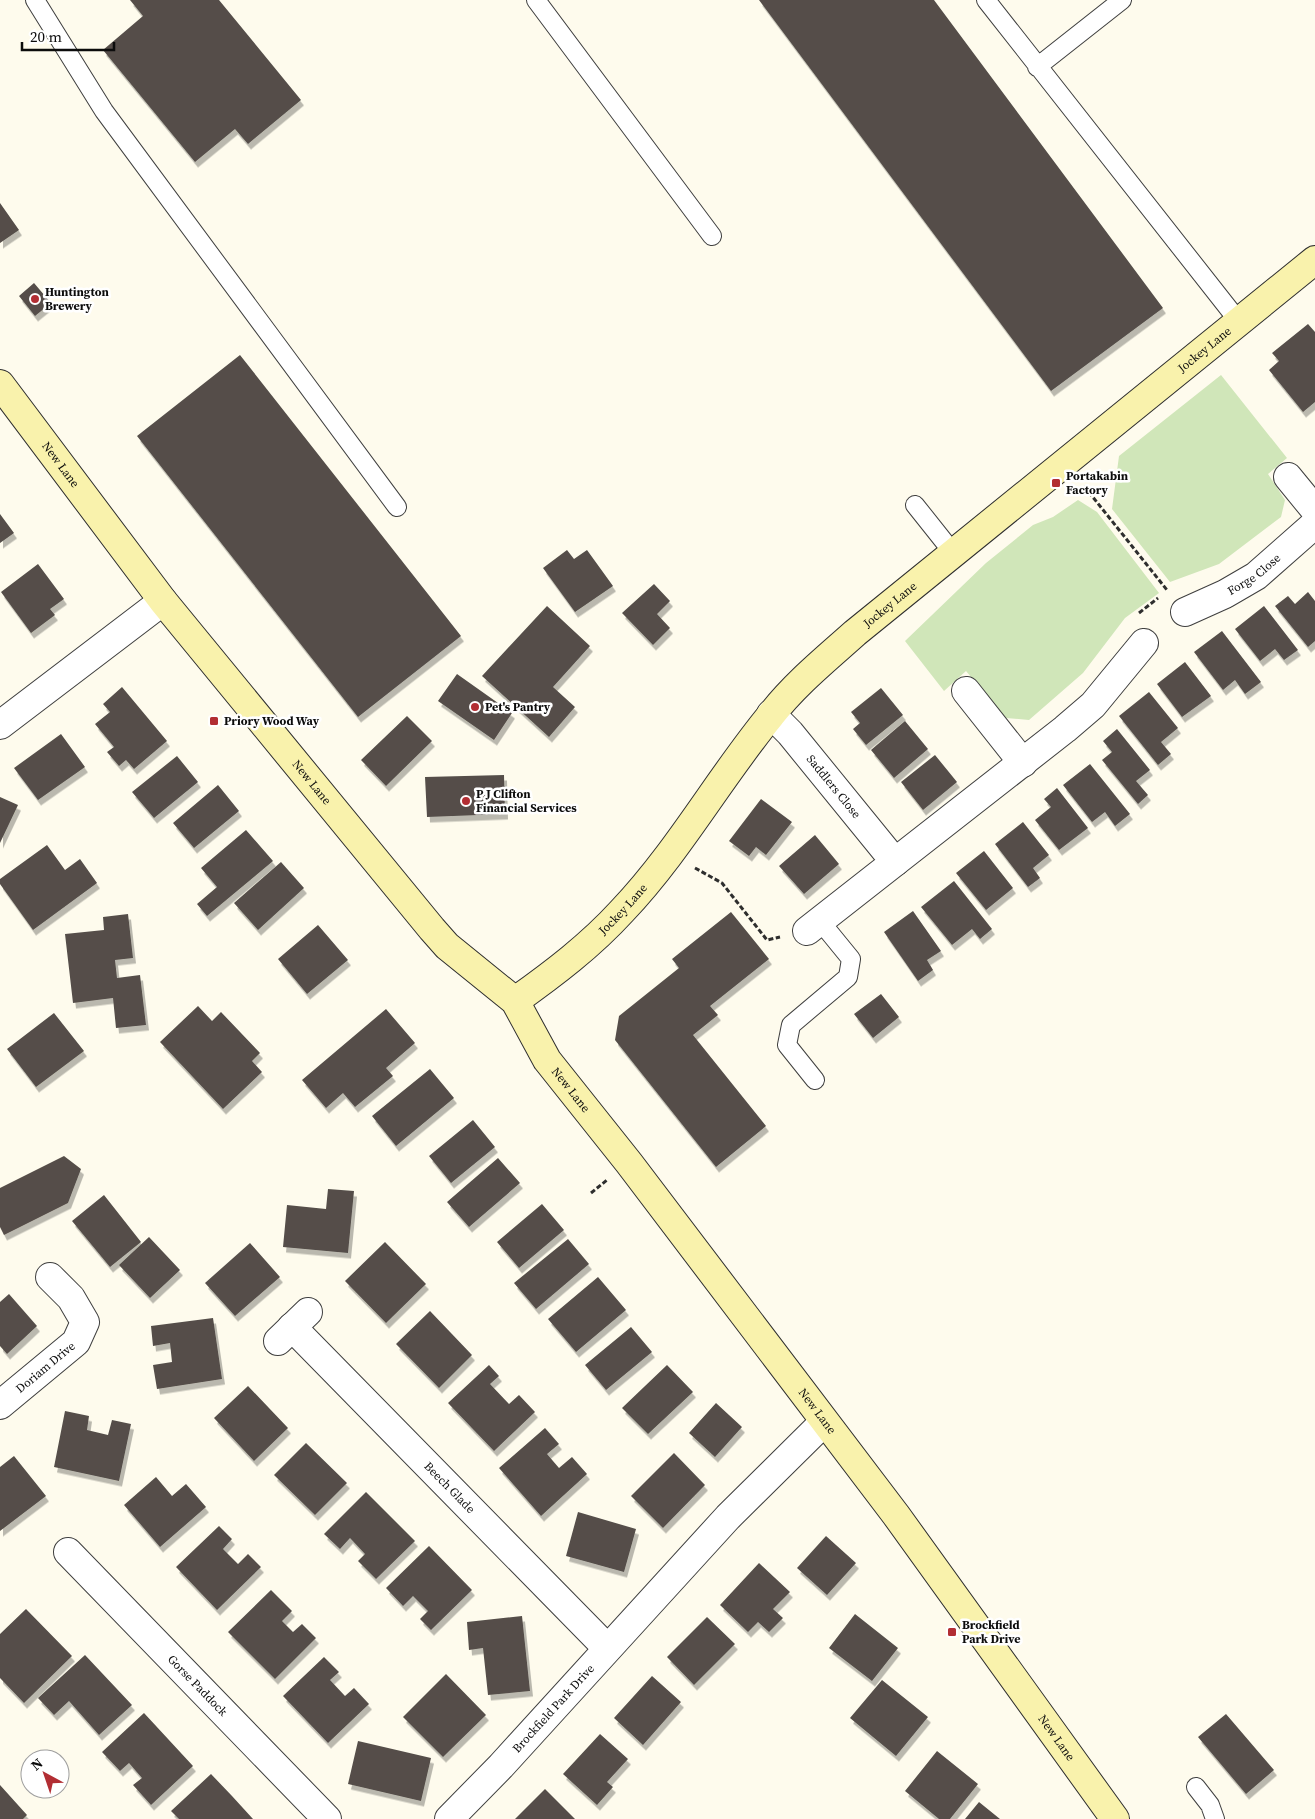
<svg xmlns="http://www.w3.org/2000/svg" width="1315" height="1819" font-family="'Source Serif 4',serif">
<defs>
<filter id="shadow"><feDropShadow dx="3" dy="5.5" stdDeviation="0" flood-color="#0004"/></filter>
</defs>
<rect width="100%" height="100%" fill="#fefbed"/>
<!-- green -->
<path fill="#d0e6b9" d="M1221,375l66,83 -19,16 17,26 -4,17 -62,47 -49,18 -58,-73 7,-53z
M1078,500l19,12 62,81 -34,25 -42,55 -54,47 -23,-2 -40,-47 -22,20 -39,-50 81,-78 47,-38 20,-8z"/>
<!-- building -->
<path fill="#544e49" filter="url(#shadow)" d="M130,0h89l82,100 -53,44 -13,-15 -40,33 -92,-112 40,-34z
M759,0h175l229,308 -112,83z
M0,203l19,27 -19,13z
M34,283l17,20 -16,13 -16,-20z
M1308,324l7,8v70l-12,10 -34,-42 10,-9 -7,-8z
M240,355l221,281 -103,81 -221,-281z
M0,514l14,19 -14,10z
M567,550l7,9 13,-9 26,36 -38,26 -32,-44z
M38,564l26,35 -14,10 5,6 -24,18 -30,-41z
M654,584l16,17 -13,13 13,14 -17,17 -31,-32z
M1308,592l7,9v40l-7,6 -33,-41 13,-10 7,8z
M547,606l43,40 -37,41 22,20 -26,30 -67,-61z
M1264,606l34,44 -14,10 -9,-11 -15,12 -25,-32z
M1222,631l39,51 -16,12 -10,-14 -12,10 -29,-38z
M1185,662l26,34 -29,21 -25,-33z
M457,674l55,39 -18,27 -56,-39z
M122,687l45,54 -33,28 -8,-9 -7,6 -12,-14 7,-5 -19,-23 15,-12 -7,-8z
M881,688l22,27 -37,30 -13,-16 7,-6 -9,-11z
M1149,692l29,36 -17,14 10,12 -13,11 -39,-49z
M407,716l25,25 -46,45 -25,-26z
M905,721l23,28 -34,29 -23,-28z
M1117,729l33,41 -14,11 12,14 -10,9 -36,-44 10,-8 -9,-11z
M61,734l24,33 -47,33 -24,-32z
M935,755l22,27 -34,28 -22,-28z
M177,756l21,26 -44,36 -22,-26z
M1090,764l40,50 -15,12 -10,-14 -13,10 -29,-37z
M504,775l1,39 -78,3 -2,-40z
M218,785l21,26 -45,37 -21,-25z
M1057,788l31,40 -29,22 -24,-30 16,-13 -7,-8z
M0,797l18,8 -18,38z
M761,799l31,23 -26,33 -10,-8 -7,9 -20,-15z
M1023,822l26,33 -16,13 7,10 -12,9 -33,-43z
M246,830l27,31 -66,55 -10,-12 20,-17 -16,-19z
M815,835l24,29 -35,30 -25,-28z
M47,845l18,25 15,-11 17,24 -64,47 -33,-46v-5z
M984,851l29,37 -27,22 -30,-37z
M281,862l23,26 -46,42 -24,-27z
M954,881l38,48 -12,10 -8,-10 -20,16 -31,-38z
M913,911l28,40 -14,9 6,10 -15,11 -34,-49z
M731,912l38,47 -59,47 8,9 -25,20 73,91 -50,41 -101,-127 4,-24 60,-48 -7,-9z
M128,914l5,44 -18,2 2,18 23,-3 6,50 -30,3 -3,-30 -40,5 -8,-69 39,-4 -1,-13z
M318,925l30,35 -41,34 -29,-35z
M881,994l18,23 -26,21 -19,-24z
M198,1006l14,15 9,-9 39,41 -8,8 10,11 -39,37 -63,-67z
M386,1009l29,34 -29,25 7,8 -38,31 -12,-14 -17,15 -24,-28z
M54,1013l30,38 -48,36 -29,-38z
M430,1069l24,29 -58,48 -24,-30z
M473,1120l22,27 -44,36 -22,-27z
M64,1156l17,13 -13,34 -64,32 -4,-8v-39z
M498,1158l22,25 -51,44 -22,-25z
M328,1189l26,2 -6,62 -65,-6 4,-42 39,4z
M104,1195l37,47 -31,25 -38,-46z
M542,1204l22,26 -45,38 -22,-26z
M149,1237l31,33 -30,28 -31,-33z
M568,1239l21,25 -53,45 -22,-26z
M385,1242l41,42 -40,39 -41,-42z
M250,1243l30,34 -45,39 -30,-33z
M598,1277l28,33 -50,42 -28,-33z
M9,1294l28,32 -30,28 -7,-8v-44z
M430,1311l42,44 -33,33 -43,-44z
M213,1318l9,61 -65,10 -4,-24 19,-3 -2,-19 -17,3 -2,-20z
M631,1327l21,25 -46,38 -21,-25z
M489,1365l10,11 -9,8 19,20 10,-9 16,17 -41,39 -46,-48z
M667,1365l26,27 -45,42 -26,-26z
M248,1386l40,42 -34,33 -40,-43z
M716,1403l26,24 -27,30 -26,-24z
M65,1411l24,5 -2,14 21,5 4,-15 19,4 -12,57 -65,-14z
M545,1428l14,16 -12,10 12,14 13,-11 15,17 -46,42 -42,-48z
M306,1443l41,40 -32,32 -41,-40z
M674,1453l31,32 -42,43 -32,-32z
M14,1456l32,40 -46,35v-64z
M156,1477l16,19 14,-12 20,23 -46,40 -36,-42z
M366,1492l49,49 -39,38 -18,-18 7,-7 -15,-16 -10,11 -16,-15z
M578,1512l58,17 -12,43 -58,-16z
M219,1526l13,13 -9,10 15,15 10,-10 13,13 -44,43 -41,-43z
M826,1536l30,27 -29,32 -30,-27z
M429,1546l43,44 -41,40 -11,-11 8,-8 -15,-15 -10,10 -17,-18z
M759,1563l31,29 -17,17 10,9 -14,14 -11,-10 -10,10 -28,-27z
M271,1590l21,21 -10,10 11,11 9,-8 14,14 -41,41 -47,-47z
M26,1609l46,47 -48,47 -24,-25v-44z
M855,1614l43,34 -26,33 -43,-33z
M522,1616l8,75 -42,4 -5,-47 -14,2 -2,-28z
M707,1617l28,27 -41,41 -27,-28z
M85,1655l47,50 -33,30 -30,-34 -15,14 -16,-17z
M324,1657l15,15 -9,8 15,16 9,-8 15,16 -41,39 -45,-47z
M446,1674l40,41 -43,42 -40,-40z
M652,1676l29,26 -38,43 -29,-27z
M882,1680l46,37 -32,39 -46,-38z
M144,1713l49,53 -42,39 -18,-20 9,-7 -13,-15 -9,8 -18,-19z
M1226,1714l48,56 -28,24 -48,-57z
M600,1734l28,25 -21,23 6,5 -16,18 -34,-31z
M358,1741l73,17 -10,43 -73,-17z
M937,1751l41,33 -28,35h-11l-34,-28z
M211,1774l21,22 21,23h-74l-8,-8z
M0,1785l27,30 -4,4h-23z
M545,1789l30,30h-60z
M979,1802l21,17h-35z"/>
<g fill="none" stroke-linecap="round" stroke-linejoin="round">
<!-- lane casing -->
<g stroke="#3f3f3f" stroke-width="20">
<path id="lane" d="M35,0l69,111 293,396
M536,0l176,236
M986,0l254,323
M1037,67l85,-67
M915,505l39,49
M815,1080l-28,-35 4,-20 57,-48 3,-18 -31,-38
M1196,1787l14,18 5,14"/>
</g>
<!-- street casing -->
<g stroke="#3f3f3f" stroke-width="30">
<g id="street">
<path d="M1288,477l27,33"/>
<path id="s1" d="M1185,612l40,-18 31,-18 59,-52"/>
<path d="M966,691l57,72"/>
<path id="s2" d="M771,714l19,19 105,129 -88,69"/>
<path d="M0,725l163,-124"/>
<path d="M895,862l170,-133 28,-24 51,-62"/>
<path id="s3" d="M292,1327l315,321"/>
<path d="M278,1341l30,-29"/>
<path id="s4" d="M0,1405l76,-63 9,-20 -14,-24 -21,-21"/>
<path id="s5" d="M68,1552l259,267"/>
<path id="s6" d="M449,1819l52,-53 227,-249 96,-95"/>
</g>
</g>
<!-- secondary casing -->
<g stroke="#2e2e2e" stroke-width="30">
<g id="secondary">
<path id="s7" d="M0,384l163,217 269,328 15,17 68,55 32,59 82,103 267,352 219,304"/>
<path id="s8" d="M515,1001c38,-27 75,-55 107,-90 57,-60 97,-133 149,-196 24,-31 55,-56 84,-82l460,-373"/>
</g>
</g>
<!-- path -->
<path stroke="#2e2e2e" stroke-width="3" stroke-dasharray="5 2.5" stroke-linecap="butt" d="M1084,486l83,104
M1139,613l19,-15
M695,868l27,15 45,57 13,-3
M591,1193l16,-13"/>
<!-- lane -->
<use href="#lane" stroke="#fff" stroke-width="18"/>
<!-- street -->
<use href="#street" stroke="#fff" stroke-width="28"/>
<!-- secondary -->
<use href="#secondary" stroke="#f9f2ac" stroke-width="28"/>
</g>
<!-- markers -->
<g fill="#b22e33" stroke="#fff" stroke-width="2">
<circle cx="35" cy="299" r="5"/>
<rect x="1051" y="478" width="10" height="10" rx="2.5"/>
<circle cx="475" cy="707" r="5"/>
<rect x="209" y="716" width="10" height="10" rx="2.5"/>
<circle cx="466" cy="801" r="5"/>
<rect x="947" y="1627" width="10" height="10" rx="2.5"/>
</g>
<g text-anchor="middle" stroke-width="5" stroke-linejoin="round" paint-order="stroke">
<!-- poi labels -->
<g font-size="12" font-weight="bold" fill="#0c0c0c" stroke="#fff" text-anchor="start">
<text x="45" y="296">Huntington<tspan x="45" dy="14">Brewery</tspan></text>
<text x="1066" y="480">Portakabin<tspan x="1066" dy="14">Factory</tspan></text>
<text x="485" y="711">Pet's Pantry</text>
<text x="224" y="725">Priory Wood Way</text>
<text x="476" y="798">P J Clifton<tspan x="476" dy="14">Financial Services</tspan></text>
<text x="962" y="1629">Brockfield<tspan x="962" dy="14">Park Drive</tspan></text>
</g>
<!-- street labels -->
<g font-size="12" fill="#0c0c0c" stroke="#fff">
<text dy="4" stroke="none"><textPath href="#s8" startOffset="954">Jockey Lane</textPath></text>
<text dy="4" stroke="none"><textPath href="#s7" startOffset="101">New Lane</textPath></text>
<text dy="4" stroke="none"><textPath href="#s1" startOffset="79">Forge Close</textPath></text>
<text dy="4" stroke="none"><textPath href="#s8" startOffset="549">Jockey Lane</textPath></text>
<text dy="4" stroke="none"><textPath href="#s7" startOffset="506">New Lane</textPath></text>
<text dy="4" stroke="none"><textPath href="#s2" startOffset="96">Saddlers Close</textPath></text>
<text dy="4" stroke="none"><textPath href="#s8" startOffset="142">Jockey Lane</textPath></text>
<text dy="4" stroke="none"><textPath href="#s7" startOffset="911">New Lane</textPath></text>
<text dy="4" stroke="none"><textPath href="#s4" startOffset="59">Doriam Drive</textPath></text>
<text dy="4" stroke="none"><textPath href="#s7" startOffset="1316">New Lane</textPath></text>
<text dy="4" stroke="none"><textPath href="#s3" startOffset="225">Beech Glade</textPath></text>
<text dy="4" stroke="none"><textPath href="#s5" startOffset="186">Gorse Paddock</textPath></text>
<text dy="4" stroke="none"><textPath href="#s6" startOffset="152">Brockfield Park Drive</textPath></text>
<text dy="4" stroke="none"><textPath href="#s7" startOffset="1721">New Lane</textPath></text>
</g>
</g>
<!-- north arrow -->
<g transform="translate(45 1774) rotate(320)"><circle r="24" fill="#ffffff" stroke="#9e9e9e"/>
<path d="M0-4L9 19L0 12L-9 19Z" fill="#b22e33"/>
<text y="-8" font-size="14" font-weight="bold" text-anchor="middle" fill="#0c0c0c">N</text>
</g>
<!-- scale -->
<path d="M22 42v8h92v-8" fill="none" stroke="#0c0c0c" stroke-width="2.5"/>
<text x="30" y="42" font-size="15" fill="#0c0c0c" stroke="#ffffff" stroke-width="4" paint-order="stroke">20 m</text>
</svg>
